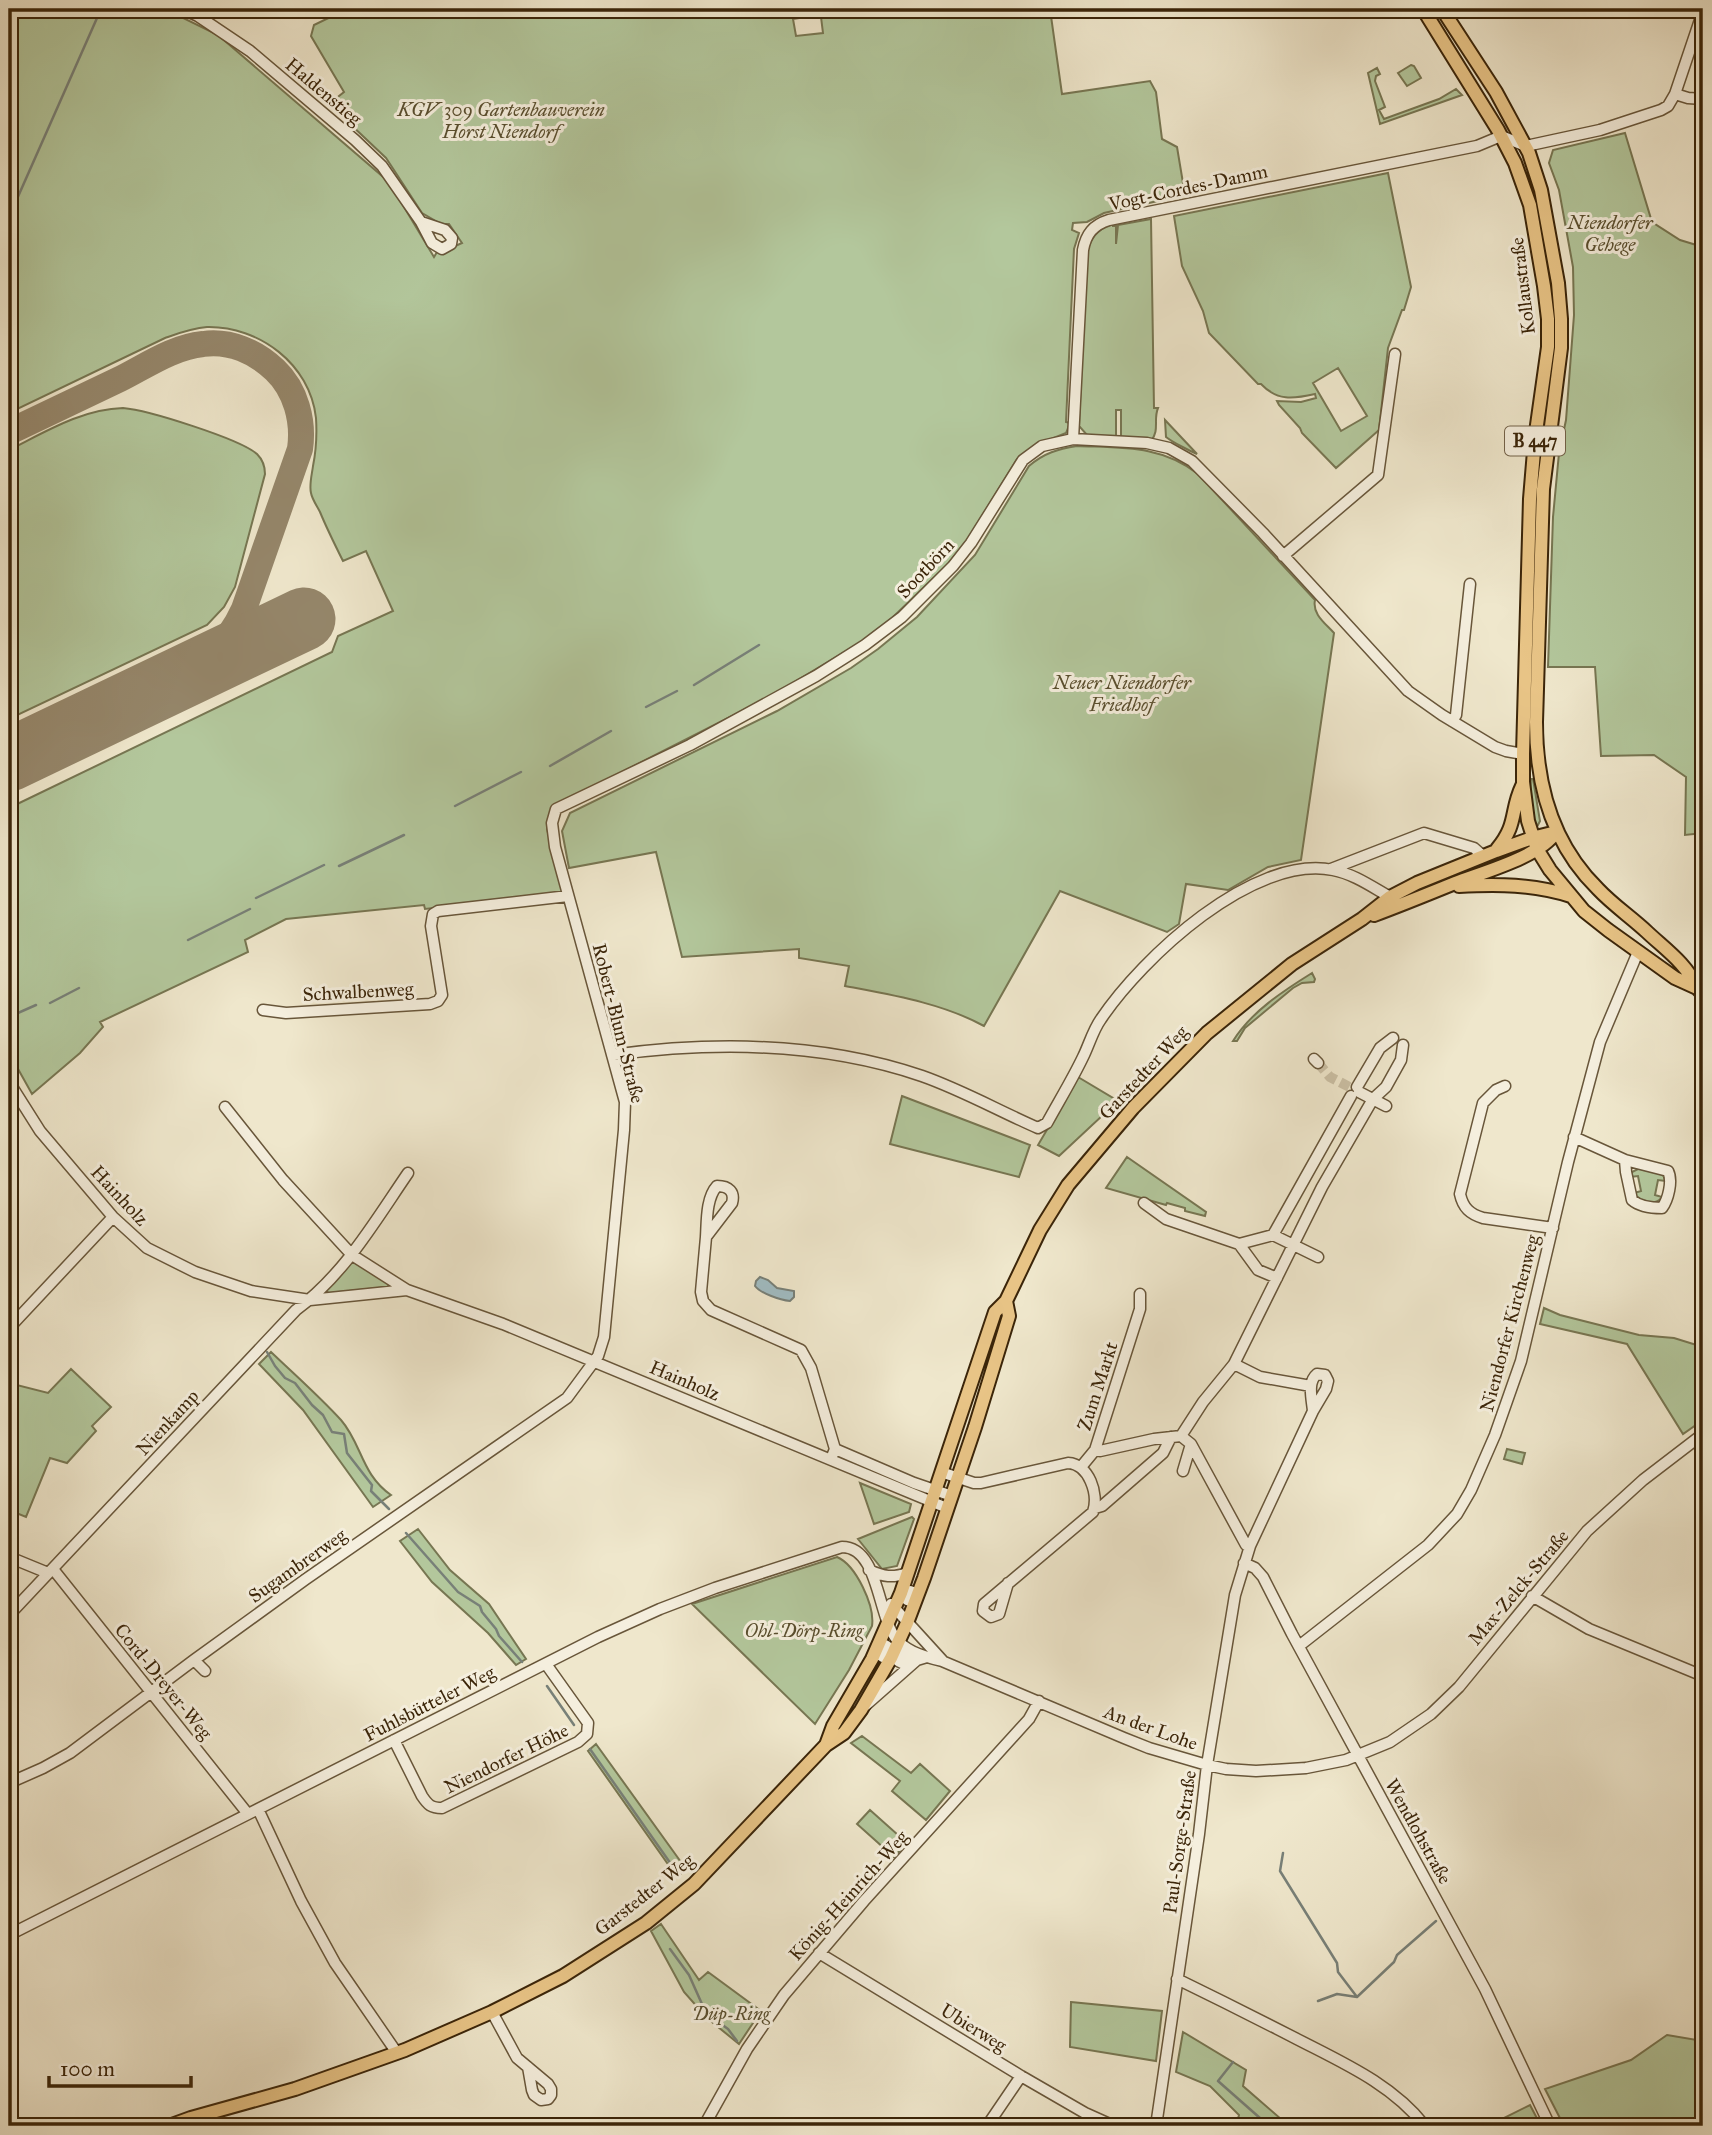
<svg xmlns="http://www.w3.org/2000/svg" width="1712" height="2135" font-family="'IM FELL Great Primer',serif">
<rect width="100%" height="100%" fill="#efe7cc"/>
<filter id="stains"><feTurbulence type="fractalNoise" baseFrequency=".00286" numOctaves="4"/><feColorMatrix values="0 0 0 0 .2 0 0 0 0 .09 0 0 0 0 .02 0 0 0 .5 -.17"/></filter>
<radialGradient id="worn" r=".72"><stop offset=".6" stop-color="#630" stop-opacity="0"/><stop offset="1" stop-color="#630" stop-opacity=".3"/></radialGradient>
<!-- green -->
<path fill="#b3c79c" stroke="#777652" stroke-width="2" fill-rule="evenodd" d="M9,9h156l53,26 171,147 45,75 3,-5h5l20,-9 -13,-19h-8l-19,-11 -36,-55 -57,-54 15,-12 -33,-56 3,-11 33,-16h463l-10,5v4l-7,1 3,17 27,-3 -3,-24h230l12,85 88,-13 6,11 6,47 15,8 8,48 -81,18 -17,9 -14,1 -1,7 7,3 -5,16 -8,173 4,1 -4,10 -32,13 -17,13 -51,83 -19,23 -55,53 -31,24 -90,54 -216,110 -5,8 -3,15 16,64 -138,16 -1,-4 -138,14 -41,21 3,12 -148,70 3,5 -23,26 -48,41 -19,-34 -4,1v-253l323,-156 6,-16 55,-25 -27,-60 -23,10c-8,-16 -16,-32 -23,-49 -3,-6 -8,-13 -9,-19 -2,-8 1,-19 2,-27 3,-15 4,-32 3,-48 -6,-54 -57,-92 -109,-91 -15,1 -28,6 -42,11l-156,75z
M1411,65l3,1 7,12 -14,8 -9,-13z
M1377,68l3,6 -4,2 -1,5 10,26 -6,3 5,9 55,-20 17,-10 6,6 -82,29 -12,-51z
M1625,133l27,89 28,18 23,7v586l-18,2 1,-58 -32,-22 -53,1 -6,-89h-47l5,-150 6,-64 7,-33 8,-105 -1,-48 -14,-77 -10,-27 4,-13z
M1388,173l23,114 -7,23h-2l-14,38 -9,82 -43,38 -34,-35 -2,-5 -21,-23 -2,-4 24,1 15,-4 -1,-4c-22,5 -38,7 -54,-10h-3l-49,-51 -6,-22 -21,-45 -8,-50zM1338,368l29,48 -26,15 -28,-48z
M1151,219l3,189h4c-5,12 2,22 -7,33l-30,-4v-27h-5v27l-29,-2 -8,-9 7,-170c4,-17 10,-26 27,-33v3h3v18l2,-19z
M123,408c25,2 117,31 134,46 6,6 8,12 8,20l-30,113 -11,20 -17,18 -198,94v-269c36,-18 73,-41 114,-42z
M1165,420l32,34c-7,-3 -25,-12 -31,-17z
M1077,446c45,2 84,-1 121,28l117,126c-3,14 10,23 19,33l-33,227 -33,7 -40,23 -42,-6 -7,40 -12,8 -107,-41 -76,135c-42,-23 -92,-31 -139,-40l4,-20 -50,-8v-9l-117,8 -26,-105 -87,16 -7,-37 8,-18 207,-102 74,-43 27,-19 39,-32 58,-62 54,-89c15,-13 29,-17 48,-20z
M1531,779h2l7,42 -2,4 -3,-1 -5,-32z
M1312,973l3,6 -1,3 -12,1 -9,5 -48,40 -8,13h-4c18,-29 50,-50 79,-68z
M1078,1077l40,24 -59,55 -21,-11z
M902,1096l128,49 -11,32 -129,-33z
M1127,1157l79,55 -1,4 -20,-5v-3l-18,-5 -1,2 -60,-17z
M1640,1168l22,5 4,8 -8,-1 -3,15 7,2c-7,10 -23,5 -28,-4l7,-2 -3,-15 -8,1 2,-5z
M352,1261l38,23 -3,3 -58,6 -5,-3z
M1544,1308l16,7 79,20 35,3 29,9v73l-20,14 -56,-90 -87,-20z
M271,1352c23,22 48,44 70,68 21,24 20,54 50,75l-18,12 -70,-97 -44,-46z
M71,1369l40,38 -19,19 4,5 -29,32 -17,-5 -24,59 -17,-7v-127l39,10z
M1507,1449l18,4 -3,11 -18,-5z
M860,1483l51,21 -2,8 -35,12z
M912,1517l2,2 -17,47 -15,3 -24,-30z
M418,1529l32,41 39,34 37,55 -10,6 -28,-32 -56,-51 -32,-41z
M837,1557c19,8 38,49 35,69l-23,44 -34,54 -123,-120z
M862,1736l49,37 9,-9 30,27 -24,29 -34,-29 8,-10 -49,-38z
M596,1744l90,125 -9,8 -89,-126z
M870,1810l37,33 -13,14 -37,-33z
M661,1924l38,56 9,-8 53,39 -22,33 -32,-26 -23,-26 -33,-61z
M1071,2002l91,9 -6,50 -86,-14z
M1183,2032l63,38 -3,16 46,40h-53l3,-11 -29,-29 -34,-14z
M1667,2035l36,6v85h-139l-19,-37 86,-29z
M1530,2105l11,21h-53z"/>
<!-- water -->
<path fill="#a0bcc2" stroke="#788078" stroke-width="2" d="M760,1277l8,3 9,8 17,3v6l-4,4c-10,-1 -30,-8 -35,-15l1,-5z"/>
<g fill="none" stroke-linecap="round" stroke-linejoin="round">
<!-- stream -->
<path stroke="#788078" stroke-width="2.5" d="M9,217l92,-208
M694,685l65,-40
M646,707l31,-16
M550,766l61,-35
M455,806l66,-34
M339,866l65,-31
M256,898l68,-33
M188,940l62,-31
M50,1003l29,-15
M9,1017l27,-12
M267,1352l8,14 10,12 10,5 17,22 11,10 9,17 12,2 3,19 25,32 -1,6 18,18
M406,1533l52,59 22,14 2,6 14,17 3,7 23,26
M547,1686l27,39
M590,1749l88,125
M1283,1853l-3,18 57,92 1,9 19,25
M670,1949l19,26 17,38 22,16 9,12
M1318,2001l19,-7 20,3 37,-35 3,-7 39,-34
M1233,2062l-15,19 51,45"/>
<!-- taxiway -->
<path stroke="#95866a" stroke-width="26" d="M9,432c37,-18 74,-35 111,-53 26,-13 53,-32 83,-35 27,-4 53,8 72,26 21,20 29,51 25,79l-56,160c-19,42 -44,57 -83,78"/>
<!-- runway -->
<path stroke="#95866a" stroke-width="63" d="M9,760l295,-141"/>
<!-- minor-tunnel -->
<path stroke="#cbc0a5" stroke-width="10" stroke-dasharray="10 5" stroke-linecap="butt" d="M1318,1063l12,14 29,15"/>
<!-- minor casing -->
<g stroke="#68563a" stroke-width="13">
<path id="minor" d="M183,9l15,7 52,35 105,89 27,26 39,56 11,21 10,6 9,-5 1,-6 -7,-8 -24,-8
M1675,94l13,4 15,1
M1073,439l10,-189c3,-16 10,-25 26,-30l368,-74 24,-10 25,10 74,-16 61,-20 7,-4 7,-12 28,-83
M1283,556l95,-81 17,-121
M1452,721l4,-6 14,-131
M1331,869l93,-36 50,15 9,8
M263,1010l23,3 144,-9 8,-3 4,-6 -11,-69 2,-12 5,-3 130,-15
M612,1055c103,-14 210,-13 310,21 40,14 77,35 116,52l9,-5c12,-22 25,-43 36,-66 6,-12 10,-27 18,-38 41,-61 152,-165 232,-149 21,4 39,17 57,27
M1314,1059l4,4
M9,1082l31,49 73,86 34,31 48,24 56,19 59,9 97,-10 96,34 444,184
M1505,1086l-9,4 -13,13 -23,91c3,14 10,20 23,24l70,10
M1357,1087l23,-39 13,-10
M1359,1092l27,14
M225,1107l58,73 69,75 55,35
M1574,1137l51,23 43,11c5,10 0,29 -6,37 -10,0 -23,-2 -30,-8l-6,-28 -1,-12
M717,1186c12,0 18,6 15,17l-26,34c1,-16 0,-39 11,-51z
M1144,1203l22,16 73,25 34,-9 45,22
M1273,1235l78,-139
M706,1237l-5,55 2,9 8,9 90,40 10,18 24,81 -4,10
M1239,1244l19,26 19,8
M9,1328l104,-111
M1234,1364l26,13 51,9
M1317,1374l8,1 3,6 -2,8 -13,22c-1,-12 -6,-29 4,-37z
M1181,1436l22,-34 31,-38 88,-177 51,-88 13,-12 15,-27 2,-15
M835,1449l79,34 38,13
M1095,1450l5,1 54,-12 27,-3 10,8 55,101 4,1
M1081,1467l14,-17 45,-141v-15
M1183,1471l8,-27
M941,1472l33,11h7l87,-20c21,1 31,31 25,49l-109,92 -1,7 8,6 8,-3 9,-31
M1095,1508l7,-2 61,-53 8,-16
M9,1557l39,16
M1244,1563l11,5 8,9 29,57 193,355 65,137
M53,1569l195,245
M869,1570c15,7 23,8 39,3
M910,1591l3,1 -3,9 -3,-1z
M1532,1596l57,33 114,47
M891,1604l51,56
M9,1615l287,-305c48,-35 79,-89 112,-137
M885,1645l3,2 -5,10 -3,-2z
M1299,1646l129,-101 29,-31 14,-24 24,-55 26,-74 47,-199 32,-120 38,-90
M902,1653l13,6 -9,6 -8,-4z
M194,1660l11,11
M866,1705l51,-45 10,-3
M394,1740l28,56c6,9 9,12 20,12l136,-66 9,-8 1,-11 -42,-59
M9,1783l34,-15 27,-15 124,-93 112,-81 261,-181 31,-42 6,-19 20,-207 1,-28 -70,-255 -3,-24 4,-14 134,-64 126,-69 49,-31 37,-28 51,-51 18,-23 52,-83 19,-14 31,-7 74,4 22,5 23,13 71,72 145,158 34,24 53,32 11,4 17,3
M258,1809l43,92 34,62 62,90
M9,1935l589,-298 62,-28 55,-21 127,-41c38,0 35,72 56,94 12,12 28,16 44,20l182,77 25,10 58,17 19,4 30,2 50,-3 40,-8 44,-18 41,-28 28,-27 128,-156 56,-51 60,-46
M819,1953l202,123 64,37 29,13
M1177,1979c39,19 77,38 116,58 48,25 98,46 132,89
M492,2012l25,46 31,26 3,5v6l-3,4 -7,1 -7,-5 -2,-5 -4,-23
M704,2126l43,-77 37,-54 80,-94 165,-182 10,-18
M987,2126l34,-50
M1156,2126l43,-292 8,-69 28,-170 15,-49 63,-135"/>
</g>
<!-- major casing -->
<g stroke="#3b2509" stroke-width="16">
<path id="major" d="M1423,9l75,121 17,33 15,42 14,81 4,33v28l-13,92 -5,60 -7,255v28l5,39 9,28 13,21 34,41 24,19 67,48 22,10 6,6
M1442,9l54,83 33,61 12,37 17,93 3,36v29l-18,141 -7,233c0,63 16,122 62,167 15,16 33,28 49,43 18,17 40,32 50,56
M1497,849c21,-25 13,-38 25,-63
M1459,886c39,-2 74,-2 112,10
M1374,915c27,-10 54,-21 81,-32 28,-11 85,-26 101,-51
M826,1745l7,-19 39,-67 29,-66 94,-281 11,-11 34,-71 28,-45 65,-77 74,-75 85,-69 70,-45 28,-22 27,-14 79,-32 36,-13 24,-6
M169,2126l22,-8 104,-29 110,-39 87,-38 71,-36 83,-53 48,-39 132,-139 18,-12 17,-23 30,-52 16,-35 17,-45 51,-151 34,-111 -3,-15"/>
</g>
<!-- minor -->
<use href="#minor" stroke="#f5efde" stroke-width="10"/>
<!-- major -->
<use href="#major" stroke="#e8c486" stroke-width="12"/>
</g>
<g text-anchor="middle" stroke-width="6" stroke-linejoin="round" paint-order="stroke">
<!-- shield labels -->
<rect fill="#f5efde" stroke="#736249" stroke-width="2" x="1505" y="426.5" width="60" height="29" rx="5"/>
<g font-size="18" font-weight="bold" fill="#3b2509">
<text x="1535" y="447">B 447</text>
</g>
<!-- street labels -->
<g font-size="19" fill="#3b2509" stroke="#f5efde">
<text transform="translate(324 91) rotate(40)" y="7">Haldenstieg</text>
<text transform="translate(1188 187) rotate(-12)" y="7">Vogt-Cordes-Damm</text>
<text transform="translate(1522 286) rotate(-97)" y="7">Kollaustraße</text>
<text transform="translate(925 568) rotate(-47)" y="7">Sootbörn</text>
<text transform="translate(358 991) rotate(-3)" y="7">Schwalbenweg</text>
<text transform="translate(619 1023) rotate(76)" y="7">Robert-Blum-Straße</text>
<text transform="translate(1143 1072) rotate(-47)" y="7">Garstedter Weg</text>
<text transform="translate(120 1195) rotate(47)" y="7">Hainholz</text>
<text transform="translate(1509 1323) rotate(-75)" y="7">Niendorfer Kirchenweg</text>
<text transform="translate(685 1380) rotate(23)" y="7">Hainholz</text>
<text transform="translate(1097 1386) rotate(-72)" y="7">Zum Markt</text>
<text transform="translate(167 1422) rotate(-47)" y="7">Nienkamp</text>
<text transform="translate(297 1565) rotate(-35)" y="7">Sugambrerweg</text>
<text transform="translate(1518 1587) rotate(-50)" y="7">Max-Zelck-Straße</text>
<text transform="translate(164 1681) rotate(51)" y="7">Cord-Dreyer-Weg</text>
<text transform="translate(429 1703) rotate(-27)" y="7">Fuhlsbütteler Weg</text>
<text transform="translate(1151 1727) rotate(20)" y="7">An der Lohe</text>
<text transform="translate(506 1758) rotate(-26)" y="7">Niendorfer Höhe</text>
<text transform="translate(1419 1831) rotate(61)" y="7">Wendlohstraße</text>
<text transform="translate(1179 1842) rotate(-82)" y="7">Paul-Sorge-Straße</text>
<text transform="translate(644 1894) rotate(-38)" y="7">Garstedter Weg</text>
<text transform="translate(848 1895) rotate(-48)" y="7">König-Heinrich-Weg</text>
<text transform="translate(974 2027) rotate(32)" y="7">Ubierweg</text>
</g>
<!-- park labels -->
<g font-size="19" font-style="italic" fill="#594e2e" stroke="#f5efde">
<text x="501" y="116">KGV 309 Gartenbauverein<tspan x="501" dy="22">Horst Niendorf</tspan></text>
<text x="1610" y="229">Niendorfer<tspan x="1610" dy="22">Gehege</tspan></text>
<text x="1122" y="689">Neuer Niendorfer<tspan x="1122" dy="22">Friedhof</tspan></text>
<text x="804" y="1637">Ohl-Dörp-Ring</text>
<text x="731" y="2020">Düp-Ring</text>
</g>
</g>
<!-- margin -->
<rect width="1712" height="2135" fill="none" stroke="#efe7cc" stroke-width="35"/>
<rect x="10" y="10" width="1691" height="2114" fill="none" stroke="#3b2509" stroke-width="3.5"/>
<rect x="18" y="18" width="1677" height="2100" fill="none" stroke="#3b2509" stroke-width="2"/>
<!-- scale -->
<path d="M49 2076v10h142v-10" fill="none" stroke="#3b2509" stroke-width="3.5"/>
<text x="60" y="2076" font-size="21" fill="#3b2509" stroke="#f5efde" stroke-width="5" paint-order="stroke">100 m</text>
<rect width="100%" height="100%" filter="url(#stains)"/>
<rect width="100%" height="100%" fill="url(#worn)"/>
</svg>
